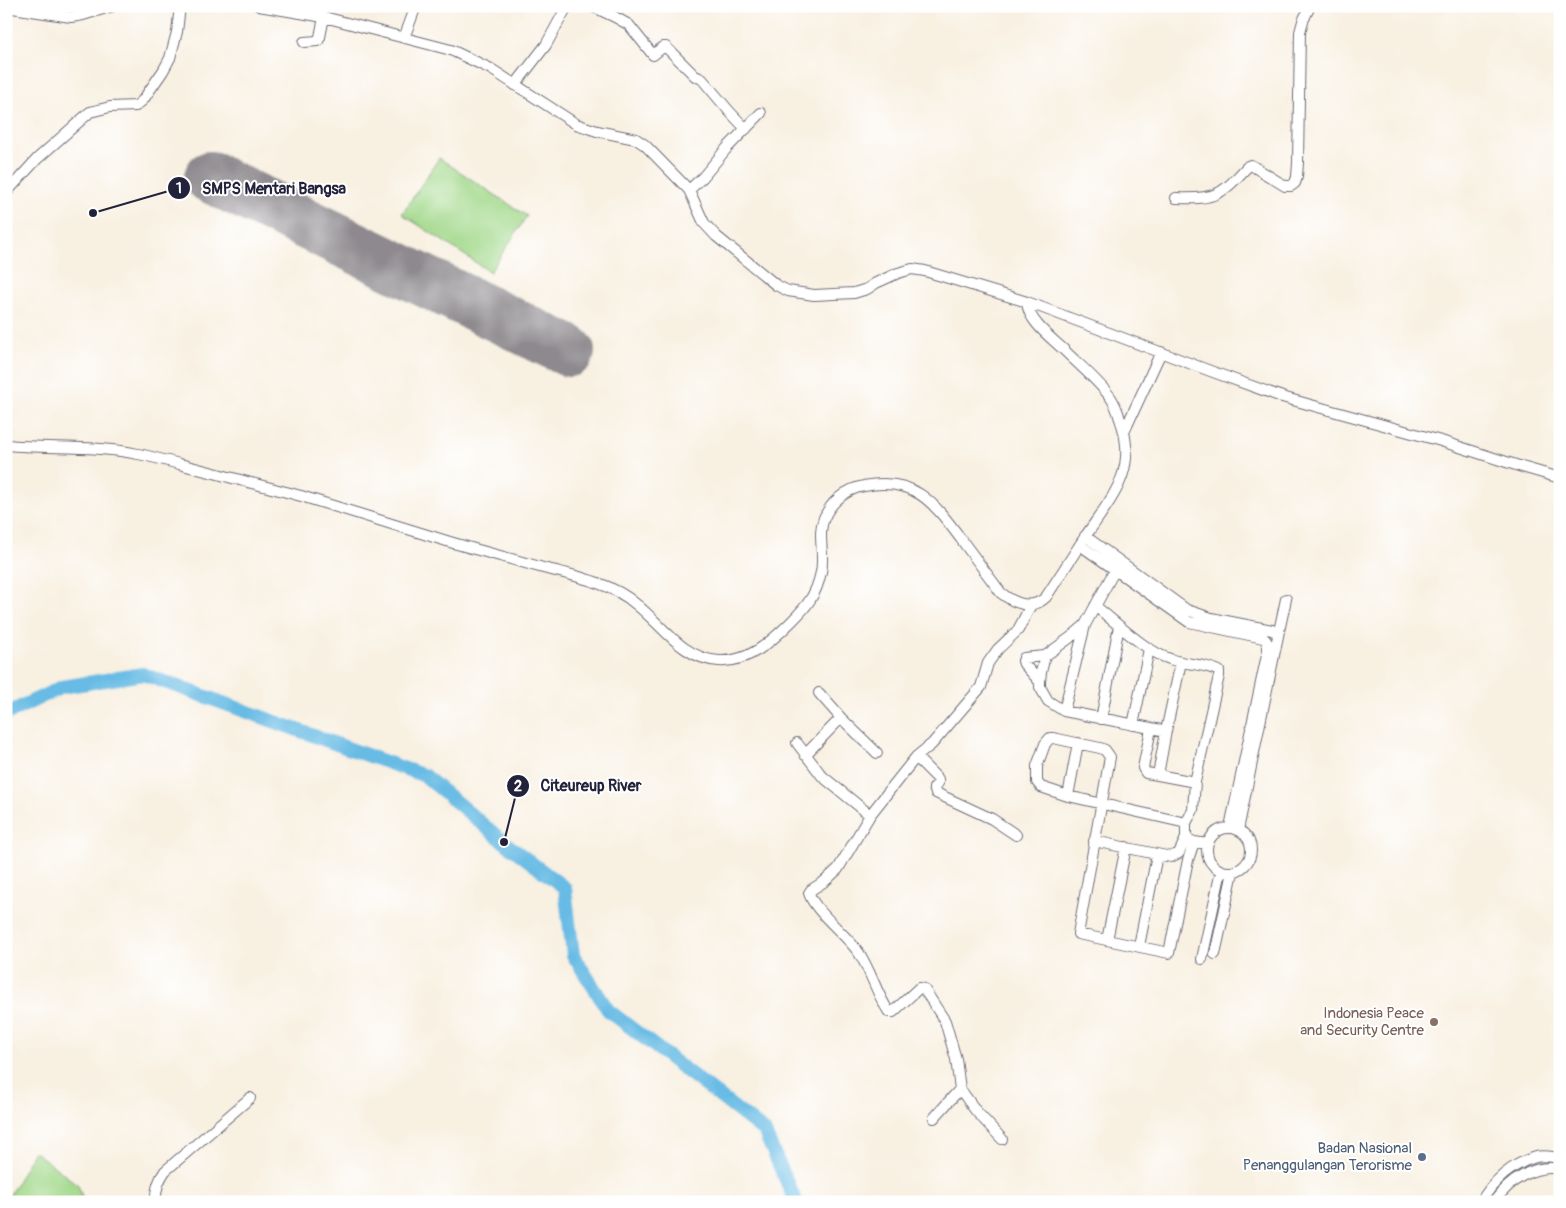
<svg xmlns="http://www.w3.org/2000/svg" width="1566" height="1208" font-family="Pangolin,sans-serif">
<rect width="100%" height="100%" fill="#fff"/>
<filter id="ink" filterUnits="userSpaceOnUse"><feTurbulence type="fractalNoise" baseFrequency=".02" numOctaves="2"/><feDisplacementMap in="SourceGraphic" scale="10" xChannelSelector="R" yChannelSelector="G"/><feConvolveMatrix kernelMatrix="1 2 1 2 8 2 1 2 1" color-interpolation-filters="sRGB"/></filter>
<filter id="wash" filterUnits="userSpaceOnUse"><feTurbulence type="fractalNoise" baseFrequency=".0096" numOctaves="4" result="noise"/><feDisplacementMap in="SourceGraphic" scale="20" xChannelSelector="R" yChannelSelector="G"/><feGaussianBlur stdDeviation="1.12" result="paint"/><feColorMatrix in="noise" values="0 0 0 0 0 0 0 0 0 0 0 0 0 0 0 0 0 1.4 0 .05"/><feComposite in="paint" operator="in"/></filter>
<g filter="url(#wash)">
<rect width="100%" height="100%" fill="#f8f0e1"/>
<!-- green -->
<path fill="#a1d889" stroke="#627d62" d="M439,158l88,58 -37,56 -88,-58z
M34,1151l44,34 6,17h-78z"/>
<g fill="none" stroke-linecap="round" stroke-linejoin="round">
<!-- river -->
<path stroke="#68bbe4" stroke-width="14" d="M6,714l56,-27 81,-13 282,102 79,66 61,46 8,67 35,55 156,121 32,71"/>
<!-- runway -->
<path stroke="#8d898e" stroke-width="52" d="M210,177l359,174"/>
</g>
</g>
<g filter="url(#ink)">
<g fill="none" stroke-linecap="round" stroke-linejoin="round">
<!-- minor casing -->
<g stroke="#6d6a75" stroke-width="12">
<path id="minor" d="M259,6l65,11 127,33 40,19 85,55 21,7 39,8 9,6 44,45 15,33 12,13 60,49 12,6 26,4 40,-2 13,-4 9,-6 22,-10 14,-4 13,2 102,31 186,70 69,25 159,44 81,26 38,11
M592,6l23,11 14,8 24,30 10,-8h3l29,29 7,3 27,32 17,18
M6,7l65,10 12,-2 30,-9
M320,16l3,-10
M404,38l12,-32
M304,42l14,-1 2,-4 4,-20
M515,85l31,-40 19,-35
M689,190l14,-13 24,-29 34,-35
M6,193l31,-34 53,-47 20,-5 26,-1 7,-6 20,-29 7,-13 7,-26 3,-26
M1176,198c41,2 46,-4 72,-32l3,-1 34,21h6l4,-3 2,-6 1,-14 2,-131 3,-11 7,-15
M1125,430l36,-78
M6,445c44,4 89,0 132,9 25,5 51,13 76,19 29,8 58,15 87,23 50,15 99,31 149,46 31,9 62,17 93,26 17,4 35,8 52,14 15,5 30,12 42,23 26,21 46,54 82,56 29,2 53,-20 72,-39 7,-7 14,-14 19,-22 6,-9 9,-18 11,-28 4,-18 -4,-37 3,-54 7,-16 22,-29 40,-32 51,-10 70,17 97,53 13,18 27,36 40,54 13,10 31,18 45,4 13,-20 26,-40 39,-60 27,-40 54,-67 35,-118 -2,-7 -5,-15 -9,-21 -13,-18 -32,-33 -48,-49 -13,-12 -35,-28 -36,-47
M1085,536l102,74 24,8 61,12 4,2 2,4 -40,194
M1080,545l109,77 74,16c5,3 5,6 5,12l-38,177
M1117,566l-32,59 -14,12 -26,19 -21,2 -1,3 1,3 16,18v5l8,14 16,10 102,20 -8,44 37,7
M1095,606c22,17 50,45 75,53 16,6 34,4 49,12v5l-24,106 -2,28 -7,13v15l8,4 14,2
M1278,636l8,-37
M1040,682l1,-10 4,-16
M819,693l22,25 36,35
M1064,711l21,-86
M1101,719l18,-93
M1133,725l16,-76
M1151,729l-8,39 3,5 12,2
M1166,731l15,-69
M797,743l25,33 48,39
M805,755l36,-37
M916,757l22,22v4l-4,5 2,5 56,26 24,16
M1068,796l10,-53
M1186,823l-118,-27 -27,-9 -4,-5v-16l8,-22 5,-6h3l47,10 5,2 5,7 -32,177 91,19 19,-93 6,-18
M1207 850a22 22 0 1 1 44 0a22 22 0 1 1-44 0Z
M1094,841l77,16 8,-4 7,-15
M1107,940l19,-93
M1139,946l18,-91
M1215,954l18,-82
M1202,959l19,-88
M934,1118l26,-29
M1002,1139l-26,-28 -16,-22 -4,-30 -11,-38 -21,-32 -5,-1 -26,24h-4c-13,-19 -18,-41 -30,-59 -12,-18 -45,-42 -50,-60l2,-3 14,-9 13,-12 32,-54 26,-33 20,-25 16,-13 49,-57 7,-24 10,-14 20,-19 13,-25
M156,1202c-1,-12 2,-21 9,-31l85,-73
M1481,1202c11,-20 32,-39 55,-45 7,-2 16,0 24,1
M1494,1202c15,-21 39,-38 66,-33"/>
</g>
<!-- minor -->
<use href="#minor" stroke="#fff" stroke-width="10"/>
</g>
</g>
<!-- markers -->
<circle fill="#8d6e63" stroke="#fff" stroke-width="2" cx="1434" cy="1022" r="5"/>
<circle fill="#5c6f8a" stroke="#fff" stroke-width="2" cx="1422" cy="1157" r="5"/>
<g text-anchor="middle" stroke-width="4" stroke-linejoin="round" paint-order="stroke">
<!-- education labels -->
<g font-size="15" fill="#785e54" stroke="#fff" text-anchor="end">
<text x="1424" y="1018">Indonesia Peace<tspan x="1424" dy="17">and Security Centre</tspan></text>
</g>
<!-- service labels -->
<g font-size="15" fill="#4e5e75" stroke="#fff" text-anchor="end">
<text x="1412" y="1153">Badan Nasional<tspan x="1412" dy="17">Penanggulangan Terorisme</tspan></text>
</g>
</g>
<!-- callouts -->
<path fill="none" stroke="#22223b" stroke-width="2" d="M93 213L179 188M504 842L518 786"/>
<g fill="#22223b" stroke="#fff" stroke-width="2">
<circle cx="93" cy="213" r="5"/>
<circle cx="504" cy="842" r="5"/>
<circle cx="179" cy="188" r="12"/>
<circle cx="518" cy="786" r="12"/>
</g>
<g font-size="15" text-anchor="middle" font-weight="bold" fill="#fff">
<text x="179" y="193">1</text>
<text x="518" y="791">2</text>
</g>
<g font-size="16" text-anchor="middle" font-weight="bold" fill="#22223b" stroke="#fff" stroke-width="4" stroke-linejoin="round" paint-order="stroke">
<text x="274" y="194">SMPS Mentari Bangsa</text>
<text x="591" y="791">Citeureup River</text>
</g>
<!-- margin -->
<rect width="1566" height="1208" fill="none" stroke="#fff" stroke-width="25"/>
</svg>
